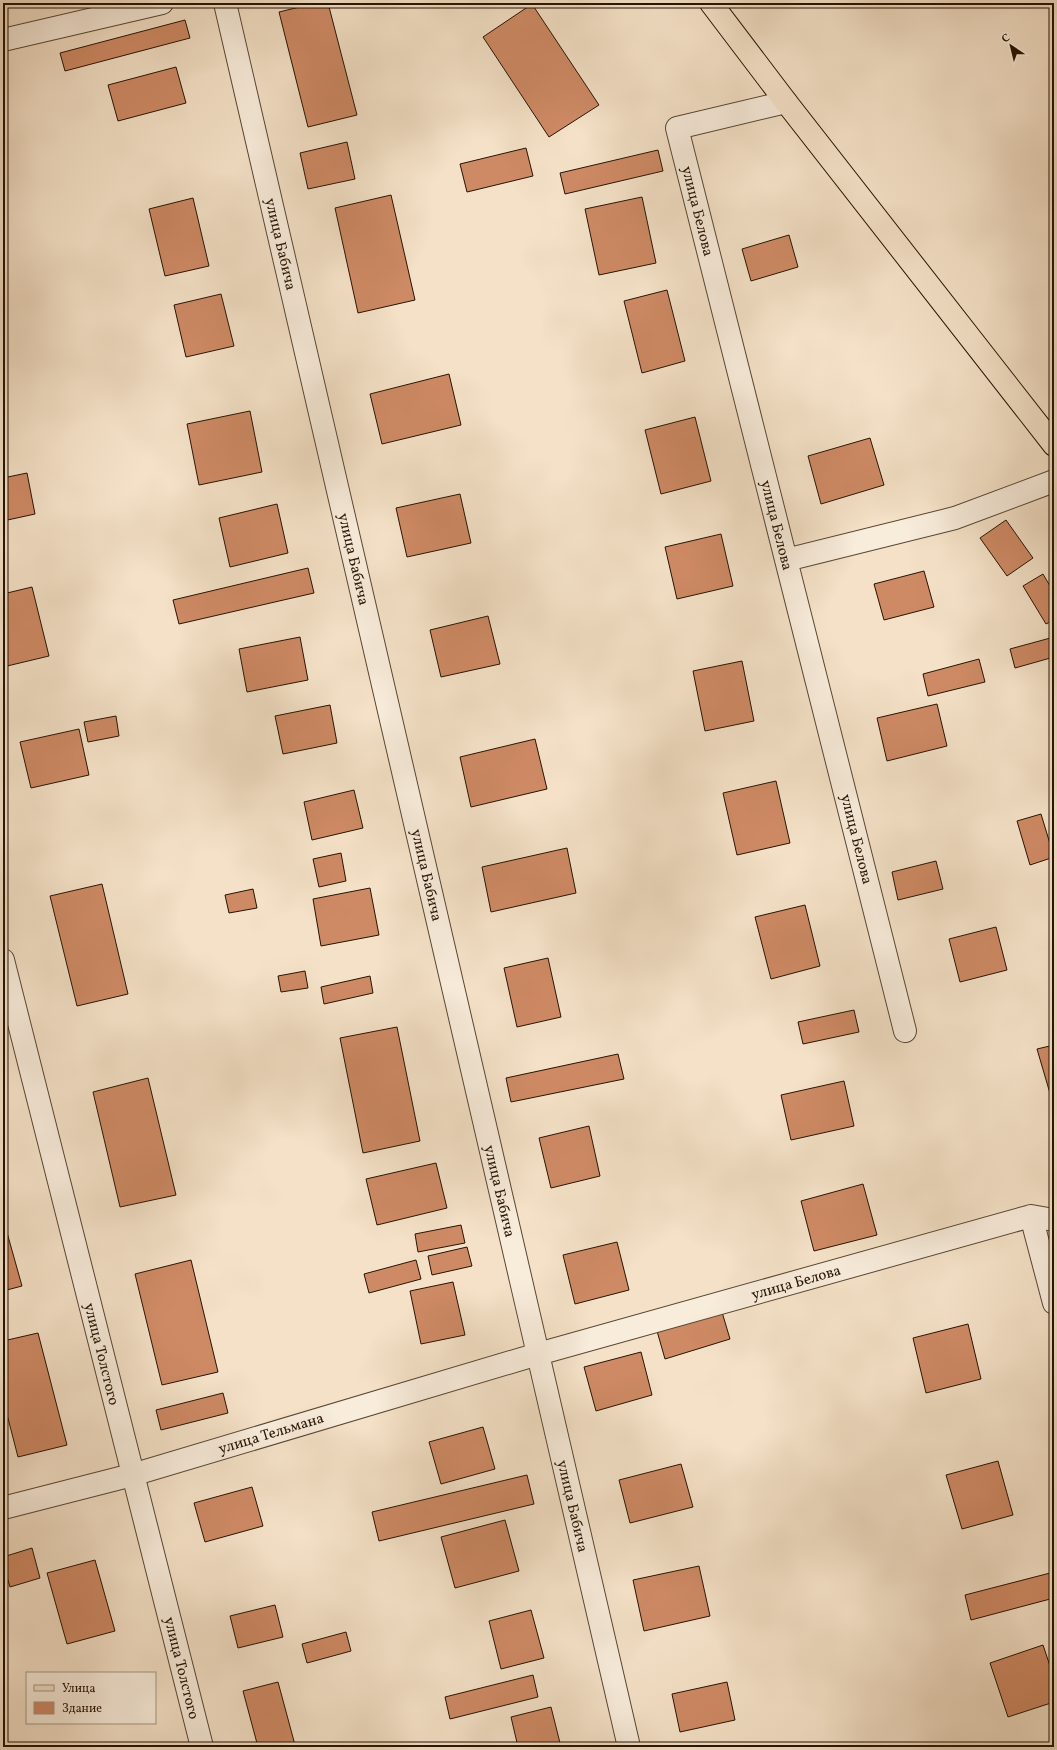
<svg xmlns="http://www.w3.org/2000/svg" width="1057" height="1750" font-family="Vollkorn,serif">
<rect width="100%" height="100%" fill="#f4e1c7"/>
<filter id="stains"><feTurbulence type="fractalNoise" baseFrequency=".005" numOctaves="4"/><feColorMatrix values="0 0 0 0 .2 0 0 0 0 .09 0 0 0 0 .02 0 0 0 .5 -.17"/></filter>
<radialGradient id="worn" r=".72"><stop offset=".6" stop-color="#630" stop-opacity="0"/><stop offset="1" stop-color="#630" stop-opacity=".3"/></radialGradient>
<!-- building -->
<path fill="#ce8a65" stroke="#251303" d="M316,3h12l29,112 -49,12 -29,-115z
M532,4l67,101 -50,32 -66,-100z
M185,20l5,18 -125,33 -5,-18z
M176,67l10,36 -68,18 -10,-36z
M347,142l8,37 -47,10 -8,-36z
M526,148l7,28 -66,16 -7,-28z
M658,150l5,21 -98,23 -5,-21z
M391,195l24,105 -57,13 -23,-105z
M642,197l14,66 -57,12 -14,-66z
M193,198l16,68 -44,10 -16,-67z
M789,235l9,32 -47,14 -9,-32z
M667,290l18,71 -43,12 -18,-72z
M221,294l13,52 -48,11 -12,-52z
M449,374l12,51 -79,19 -12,-50z
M250,411l12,61 -63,13 -12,-61z
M695,417l16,64 -50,13 -16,-64z
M870,438l14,47 -63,19 -13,-48z
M27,473l8,41 -32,7v-43z
M460,494l11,49 -64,14 -11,-49z
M277,504l11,49 -58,14 -11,-49z
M1006,520l27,38 -26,18 -27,-38z
M721,534l12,52 -56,13 -12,-52z
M308,568l6,25 -135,31 -6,-24z
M924,571l10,36 -50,13 -10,-36z
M1043,574l11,19v27l-8,4 -23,-38z
M32,587l17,69 -46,11v-73z
M488,616l12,48 -59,13 -11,-47z
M300,637l8,43 -61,12 -8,-43z
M1054,637v20l-39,11 -5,-19z
M979,659l6,23 -57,14 -5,-22z
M742,661l12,60 -49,10 -12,-60z
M937,704l10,42 -60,15 -10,-43z
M330,705l7,38 -54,11 -8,-38z
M116,716l3,20 -31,6 -4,-20z
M79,729l10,46 -58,13 -11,-46z
M535,739l12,50 -76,18 -11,-50z
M776,781l14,62 -53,12 -14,-62z
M354,790l9,38 -51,12 -8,-38z
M1041,814l13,43 -24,8 -13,-44z
M567,848l9,45 -85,19 -9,-45z
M341,853l5,28 -27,6 -6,-28z
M936,861l7,28 -45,11 -6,-28z
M102,884l26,110 -51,12 -27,-110z
M370,888l9,47 -58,11 -8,-47z
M253,889l4,19 -28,5 -4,-18z
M805,905l15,61 -49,13 -16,-62z
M996,927l11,43 -47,12 -11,-43z
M548,958l13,59 -44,10 -13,-59z
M305,971l3,17 -27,4 -3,-16z
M370,976l3,17 -49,11 -3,-17z
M854,1010l5,22 -56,12 -5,-22z
M397,1027l23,114 -57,12 -23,-115z
M1054,1045v62l-17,-58z
M618,1054l6,25 -113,23 -5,-24z
M148,1078l28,117 -56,12 -27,-115z
M844,1081l10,45 -63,14 -10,-45z
M589,1126l11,50 -49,12 -12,-50z
M436,1163l11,45 -70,17 -11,-46z
M863,1184l14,51 -63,16 -13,-50z
M461,1225l4,18 -47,9 -3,-18z
M3,1229h3l16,57 -19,5z
M617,1242l12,48 -54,14 -12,-49z
M467,1247l5,19 -40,9 -4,-19z
M191,1260l27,112 -56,13 -27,-111z
M416,1260l5,19 -52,14 -5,-19z
M453,1282l12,53 -44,9 -11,-53z
M722,1312l8,27 -65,20 -8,-28z
M968,1324l13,55 -55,14 -13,-55z
M38,1333l29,112 -49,12 -15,-58v-58z
M641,1352l11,43 -56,16 -12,-44z
M223,1393l5,20 -67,17 -5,-20z
M483,1427l12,42 -54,15 -12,-42z
M998,1461l15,54 -51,14 -16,-54z
M681,1464l12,43 -63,16 -11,-43z
M527,1475l7,29 -155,37 -7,-29z
M252,1487l11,39 -58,16 -11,-39z
M505,1520l14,51 -64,17 -14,-51z
M32,1548l8,30 -30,9 -7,-24v-6z
M95,1560l20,71 -48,13 -20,-71z
M699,1566l11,50 -66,15 -11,-51z
M1054,1572v26l-83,22 -6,-25z
M275,1605l8,32 -45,11 -8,-32z
M531,1610l13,48 -43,11 -12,-48z
M346,1632l5,19 -44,12 -5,-19z
M1043,1645l11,33v24l-46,15 -18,-54z
M533,1675l5,22 -88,22 -5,-22z
M278,1682l17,63 -9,2h-28l-15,-56z
M727,1682l8,38 -55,12 -8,-38z
M551,1707l10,40h-43l-7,-30z"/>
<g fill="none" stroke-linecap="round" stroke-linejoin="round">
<!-- minor casing -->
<g stroke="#594634" stroke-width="24">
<path id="minor" d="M225,3l404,1744
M3,40l159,-37
M786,102l-109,26 228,903
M786,560l169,-42 99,-37
M3,960l199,787
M1031,1216l23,87
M3,1508l129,-33 406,-121 493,-138 23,4"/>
</g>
<!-- major casing -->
<g stroke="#251303" stroke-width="24">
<path id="major" d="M711,3l75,99 268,343"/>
</g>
<!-- minor -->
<use href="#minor" stroke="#f8ecdb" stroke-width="22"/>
<!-- major -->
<use href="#major" stroke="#f4e1c7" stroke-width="22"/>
</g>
<g text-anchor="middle" stroke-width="3" stroke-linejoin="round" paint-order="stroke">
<!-- street labels -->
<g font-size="15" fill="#251303" stroke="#f8ecdb">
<text transform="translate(698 211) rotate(76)" y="5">улица Белова</text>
<text transform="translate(281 244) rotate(77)" y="5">улица Бабича</text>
<text transform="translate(777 525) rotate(76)" y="5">улица Белова</text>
<text transform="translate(354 559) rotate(77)" y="5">улица Бабича</text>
<text transform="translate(857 839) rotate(76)" y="5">улица Белова</text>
<text transform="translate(427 875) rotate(77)" y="5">улица Бабича</text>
<text transform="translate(500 1191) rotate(77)" y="5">улица Бабича</text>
<text transform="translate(796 1282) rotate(-16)" y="5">улица Белова</text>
<text transform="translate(102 1354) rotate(76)" y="5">улица Толстого</text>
<text transform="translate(271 1433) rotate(-17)" y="5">улица Тельмана</text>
<text transform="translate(573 1506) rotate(77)" y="5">улица Бабича</text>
<text transform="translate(182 1668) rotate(76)" y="5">улица Толстого</text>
</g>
</g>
<!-- margin -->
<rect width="1057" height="1750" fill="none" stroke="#f4e1c7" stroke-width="16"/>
<rect x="4" y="4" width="1049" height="1742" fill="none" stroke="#251303" stroke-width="2"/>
<rect x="8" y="8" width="1041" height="1734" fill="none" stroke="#251303"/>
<!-- legend -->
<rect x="26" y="1672" width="130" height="52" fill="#f8ecdb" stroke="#a49585"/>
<rect x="34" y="1685" width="20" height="6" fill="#f4e1c7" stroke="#a49585"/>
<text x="62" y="1692" font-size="12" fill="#251303">Улица</text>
<rect x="34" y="1702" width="20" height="12" fill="#ce8a65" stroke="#a49585"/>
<text x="62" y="1712" font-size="12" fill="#251303">Здание</text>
<!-- north arrow -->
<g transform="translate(1011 46) rotate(325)" stroke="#f8ecdb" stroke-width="3" paint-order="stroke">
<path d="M0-3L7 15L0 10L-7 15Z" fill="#251303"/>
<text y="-6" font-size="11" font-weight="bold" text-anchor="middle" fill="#251303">С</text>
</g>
<rect width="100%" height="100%" filter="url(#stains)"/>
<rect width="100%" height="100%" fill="url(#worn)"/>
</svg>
